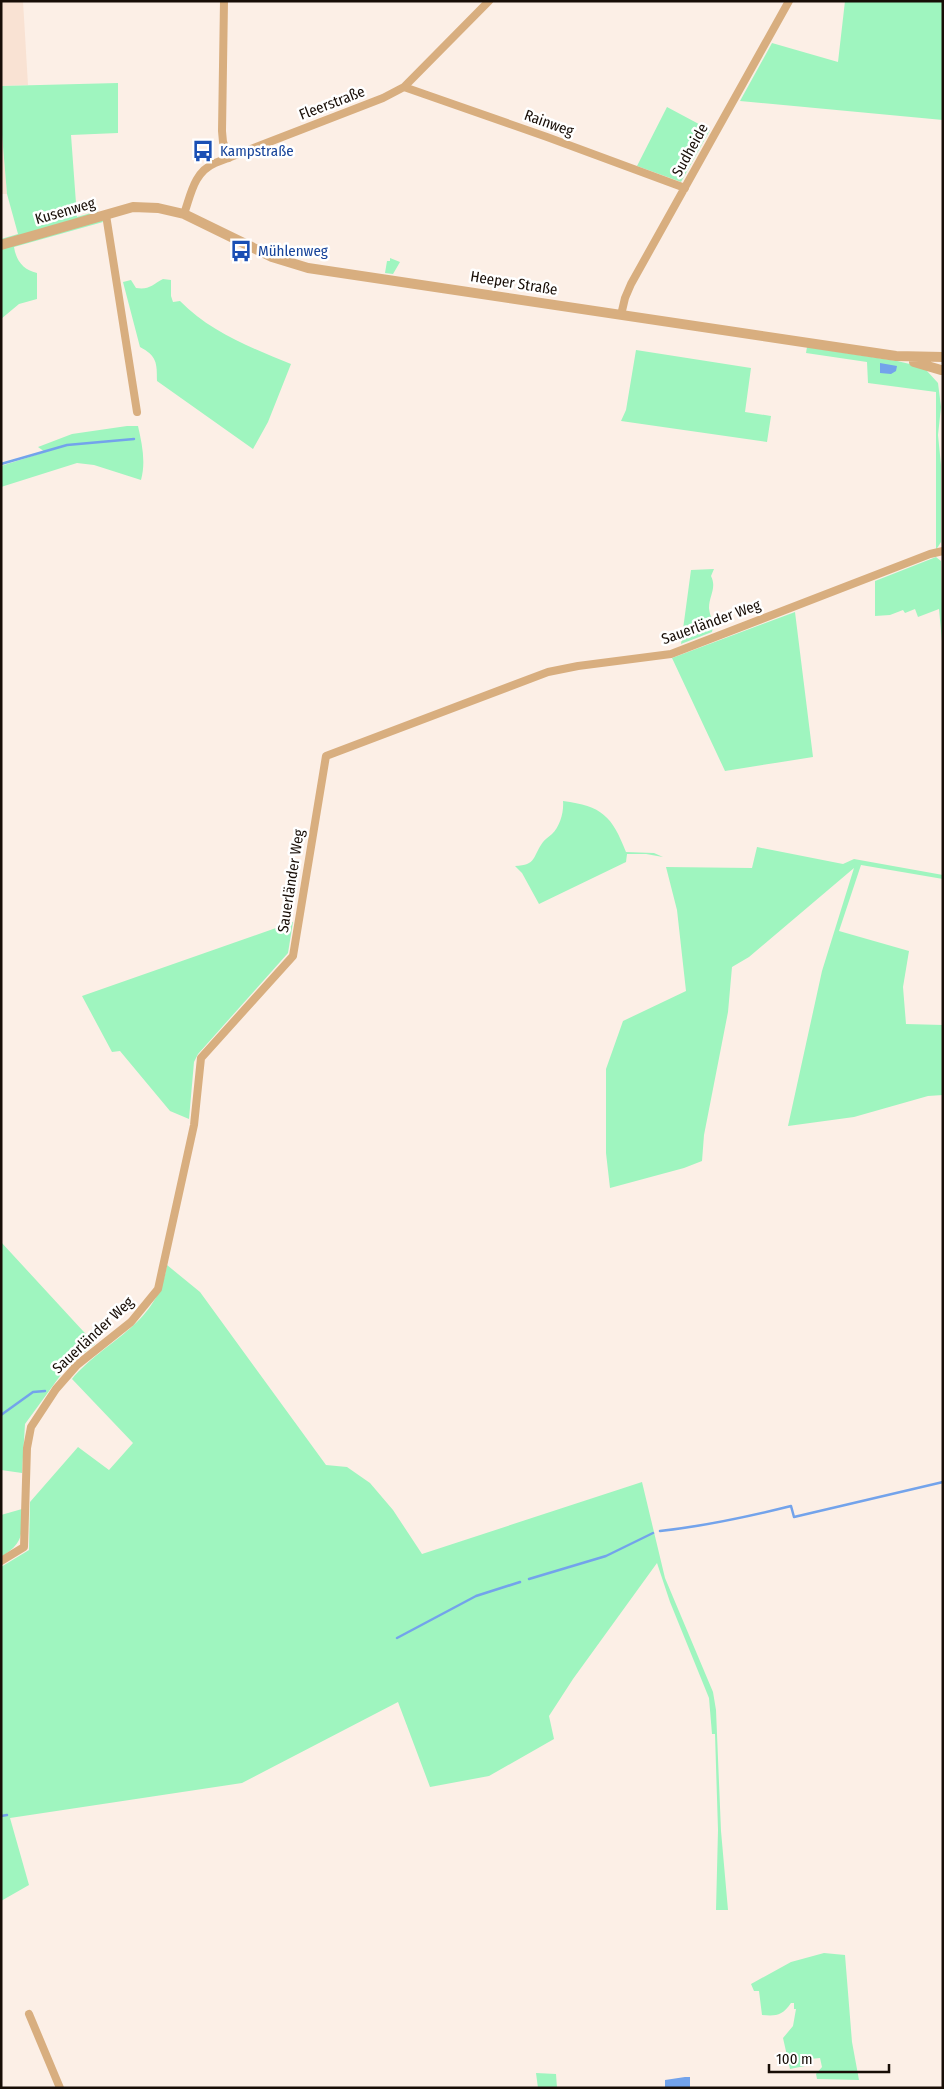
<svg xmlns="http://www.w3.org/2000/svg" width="944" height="2089" font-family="'Fira Sans Condensed',sans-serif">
<rect width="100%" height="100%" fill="#fcefe6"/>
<!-- built -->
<path fill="#f9e2d3" d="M1,1h22l5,84 -27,1z
M1,123l6,71h-6z"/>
<!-- green -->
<path fill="#9ff5bf" d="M845,1h98v119l-203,-19 32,-58 66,19z
M118,83v50l-47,2 6,82 21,-6 -1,2 -96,29v-3l17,-5 -11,-40 -6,-71v-37z
M667,107l43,23 -29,52 -44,-16z
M102,220l1,2 -89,25c2,13 9,23 23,26v26l-18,5 -18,15v-70z
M390,258l10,4 -7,12 -8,-1 2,-12h3z
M163,279l8,1v16l2,6 7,-1c30,31 72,47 111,63l-23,58 -15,27 -96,-68c0,-18 0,-25 -17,-34l-17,-65 8,-2 5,8c13,2 16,-3 27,-9z
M807,347l90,14 30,7v3l11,12 3,24 -3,28 3,30v77l-5,8v-158l-68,-9 -1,-21 -61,-9z
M636,350l115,18 -6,44 26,4 -4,26 -146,-21 5,-11z
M127,426h11c4,18 8,36 3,54l-47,-15 -17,-2 -76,24v-21l44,-14 -7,-5 34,-13z
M936,557l5,4 2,91 -4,-43 -21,8 -3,-8 -10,4 -2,-3 -13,5 -15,1v-35z
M714,569l-3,7c6,12 -2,20 -2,32 1,11 6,12 3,24l-31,12 10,-74z
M795,612l18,145 -88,14 -53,-113z
M563,801c39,5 49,15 63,51l28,1 9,4 -17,-3h-19l-1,8 -87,42 -17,-31 -7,-7c22,-1 17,-9 28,-24 2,-3 6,-5 9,-8 8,-8 12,-22 11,-33z
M757,847l86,17 11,-5 89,16v4l-82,-14 -22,66 70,20 -6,36 3,37 37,1v70l-15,1 -74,21 -66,9 34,-155 32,-103 -105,89 -17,10 -4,45 -24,123 -2,26 -18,7 -74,20 -4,-35v-84l17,-48 63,-30 -9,-81 -11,-43 86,1z
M293,922l-5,31 -90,101 -4,8 -5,57 -19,-8 -50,-60 -8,1 -30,-56z
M1,1242l94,102 -27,21 -43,59 -3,49 -21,-3z
M167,1265l33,27 126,173 21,2 23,16 23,27 29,44 220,-72 23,96 48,114 3,18 5,121 7,79h-12l2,-80 -3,-96h-3l-3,-36 -39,-96 -13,-39 -84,116 -24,37 5,23 -65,37 -59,11 -32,-85 -156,81 -232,35 19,67 -28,16v-334l28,-17 1,-48 48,-55 31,23 24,-27 -61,-64c35,-41 85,-53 95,-114z
M22,1509c0,25 2,34 -21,48v-42z
M824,1953l21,2 7,87 7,38 -42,-1 -1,-5 6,-7 -2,-9 -10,1v6l-20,4 -7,-31 10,-12 3,-17h-2v-6h-3c-9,13 -15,13 -29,12l-3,-24h-5l-3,-7 40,-22z
M536,2073l20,1 1,14h-19z"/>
<!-- water -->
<path fill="#73a3eb" d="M880,363l17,3 -1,5 -5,3 -11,-1z
M685,2077h5v11h-25v-8z"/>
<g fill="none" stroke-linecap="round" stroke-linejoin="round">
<!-- stream -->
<path stroke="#73a3eb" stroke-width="2.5" d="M1,464l66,-19 67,-6
M1,1415l32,-23 12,-1
M660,1531c45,-5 87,-14 131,-25l3,11 149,-35
M529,1579l77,-23 47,-23
M397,1638l79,-42 44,-14
M1,1816l6,-1"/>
<!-- minor -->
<path stroke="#d8ae7f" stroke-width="8" d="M224,1l-2,130 1,11 6,16
M404,87l143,50 138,51
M184,214c7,-20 10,-42 31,-51l168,-65 21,-11 85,-86
M106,215l31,197
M621,315l4,-17 6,-14 158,-283
M1,1561l23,-14 3,-99 4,-21 25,-38 21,-24 54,-43 27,-33 36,-164 7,-67 92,-102 33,-200 222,-84 30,-6 93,-12 259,-100 13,-3
M29,2014l31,74"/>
<!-- tertiary -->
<path stroke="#d8ae7f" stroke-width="10" d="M1,245l132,-38 25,1 26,6 88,43 36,11 588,88 47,1
M914,362l27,8"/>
</g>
<!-- icons -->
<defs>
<g id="bus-bare" transform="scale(1.725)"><path d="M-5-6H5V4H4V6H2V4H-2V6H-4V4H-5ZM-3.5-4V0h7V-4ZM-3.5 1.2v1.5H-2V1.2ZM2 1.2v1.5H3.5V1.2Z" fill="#1a4fb4" stroke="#fff" stroke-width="2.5" paint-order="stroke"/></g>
</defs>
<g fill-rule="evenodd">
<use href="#bus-bare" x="203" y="151"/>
<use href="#bus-bare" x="241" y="251"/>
</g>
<g text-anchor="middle" stroke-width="5" stroke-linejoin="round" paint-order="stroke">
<!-- street labels -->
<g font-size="15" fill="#170d06" stroke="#fff">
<text transform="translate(332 103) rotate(-21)" y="5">Fleerstraße</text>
<text transform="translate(549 123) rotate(20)" y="5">Rainweg</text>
<text transform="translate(690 150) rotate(-61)" y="5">Sudheide</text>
<text transform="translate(65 211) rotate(-16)" y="5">Kusenweg</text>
<text transform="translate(514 283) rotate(9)" y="5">Heeper Straße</text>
<text transform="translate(711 622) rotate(-20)" y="5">Sauerländer Weg</text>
<text transform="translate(291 881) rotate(-81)" y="5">Sauerländer Weg</text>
<text transform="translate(93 1335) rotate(-43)" y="5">Sauerländer Weg</text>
</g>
<!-- transit labels -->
<g font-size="15" fill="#164399" stroke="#fff" text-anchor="start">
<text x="220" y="156">Kampstraße</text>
<text x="258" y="256">Mühlenweg</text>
</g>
</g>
<!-- border -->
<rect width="944" height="2089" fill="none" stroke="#170d06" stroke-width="5"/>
<!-- scale -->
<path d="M769 2064v8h120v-8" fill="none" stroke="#170d06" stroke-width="2.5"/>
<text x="776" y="2064" font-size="15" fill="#170d06" stroke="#ffffff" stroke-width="4" paint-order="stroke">100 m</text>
</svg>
